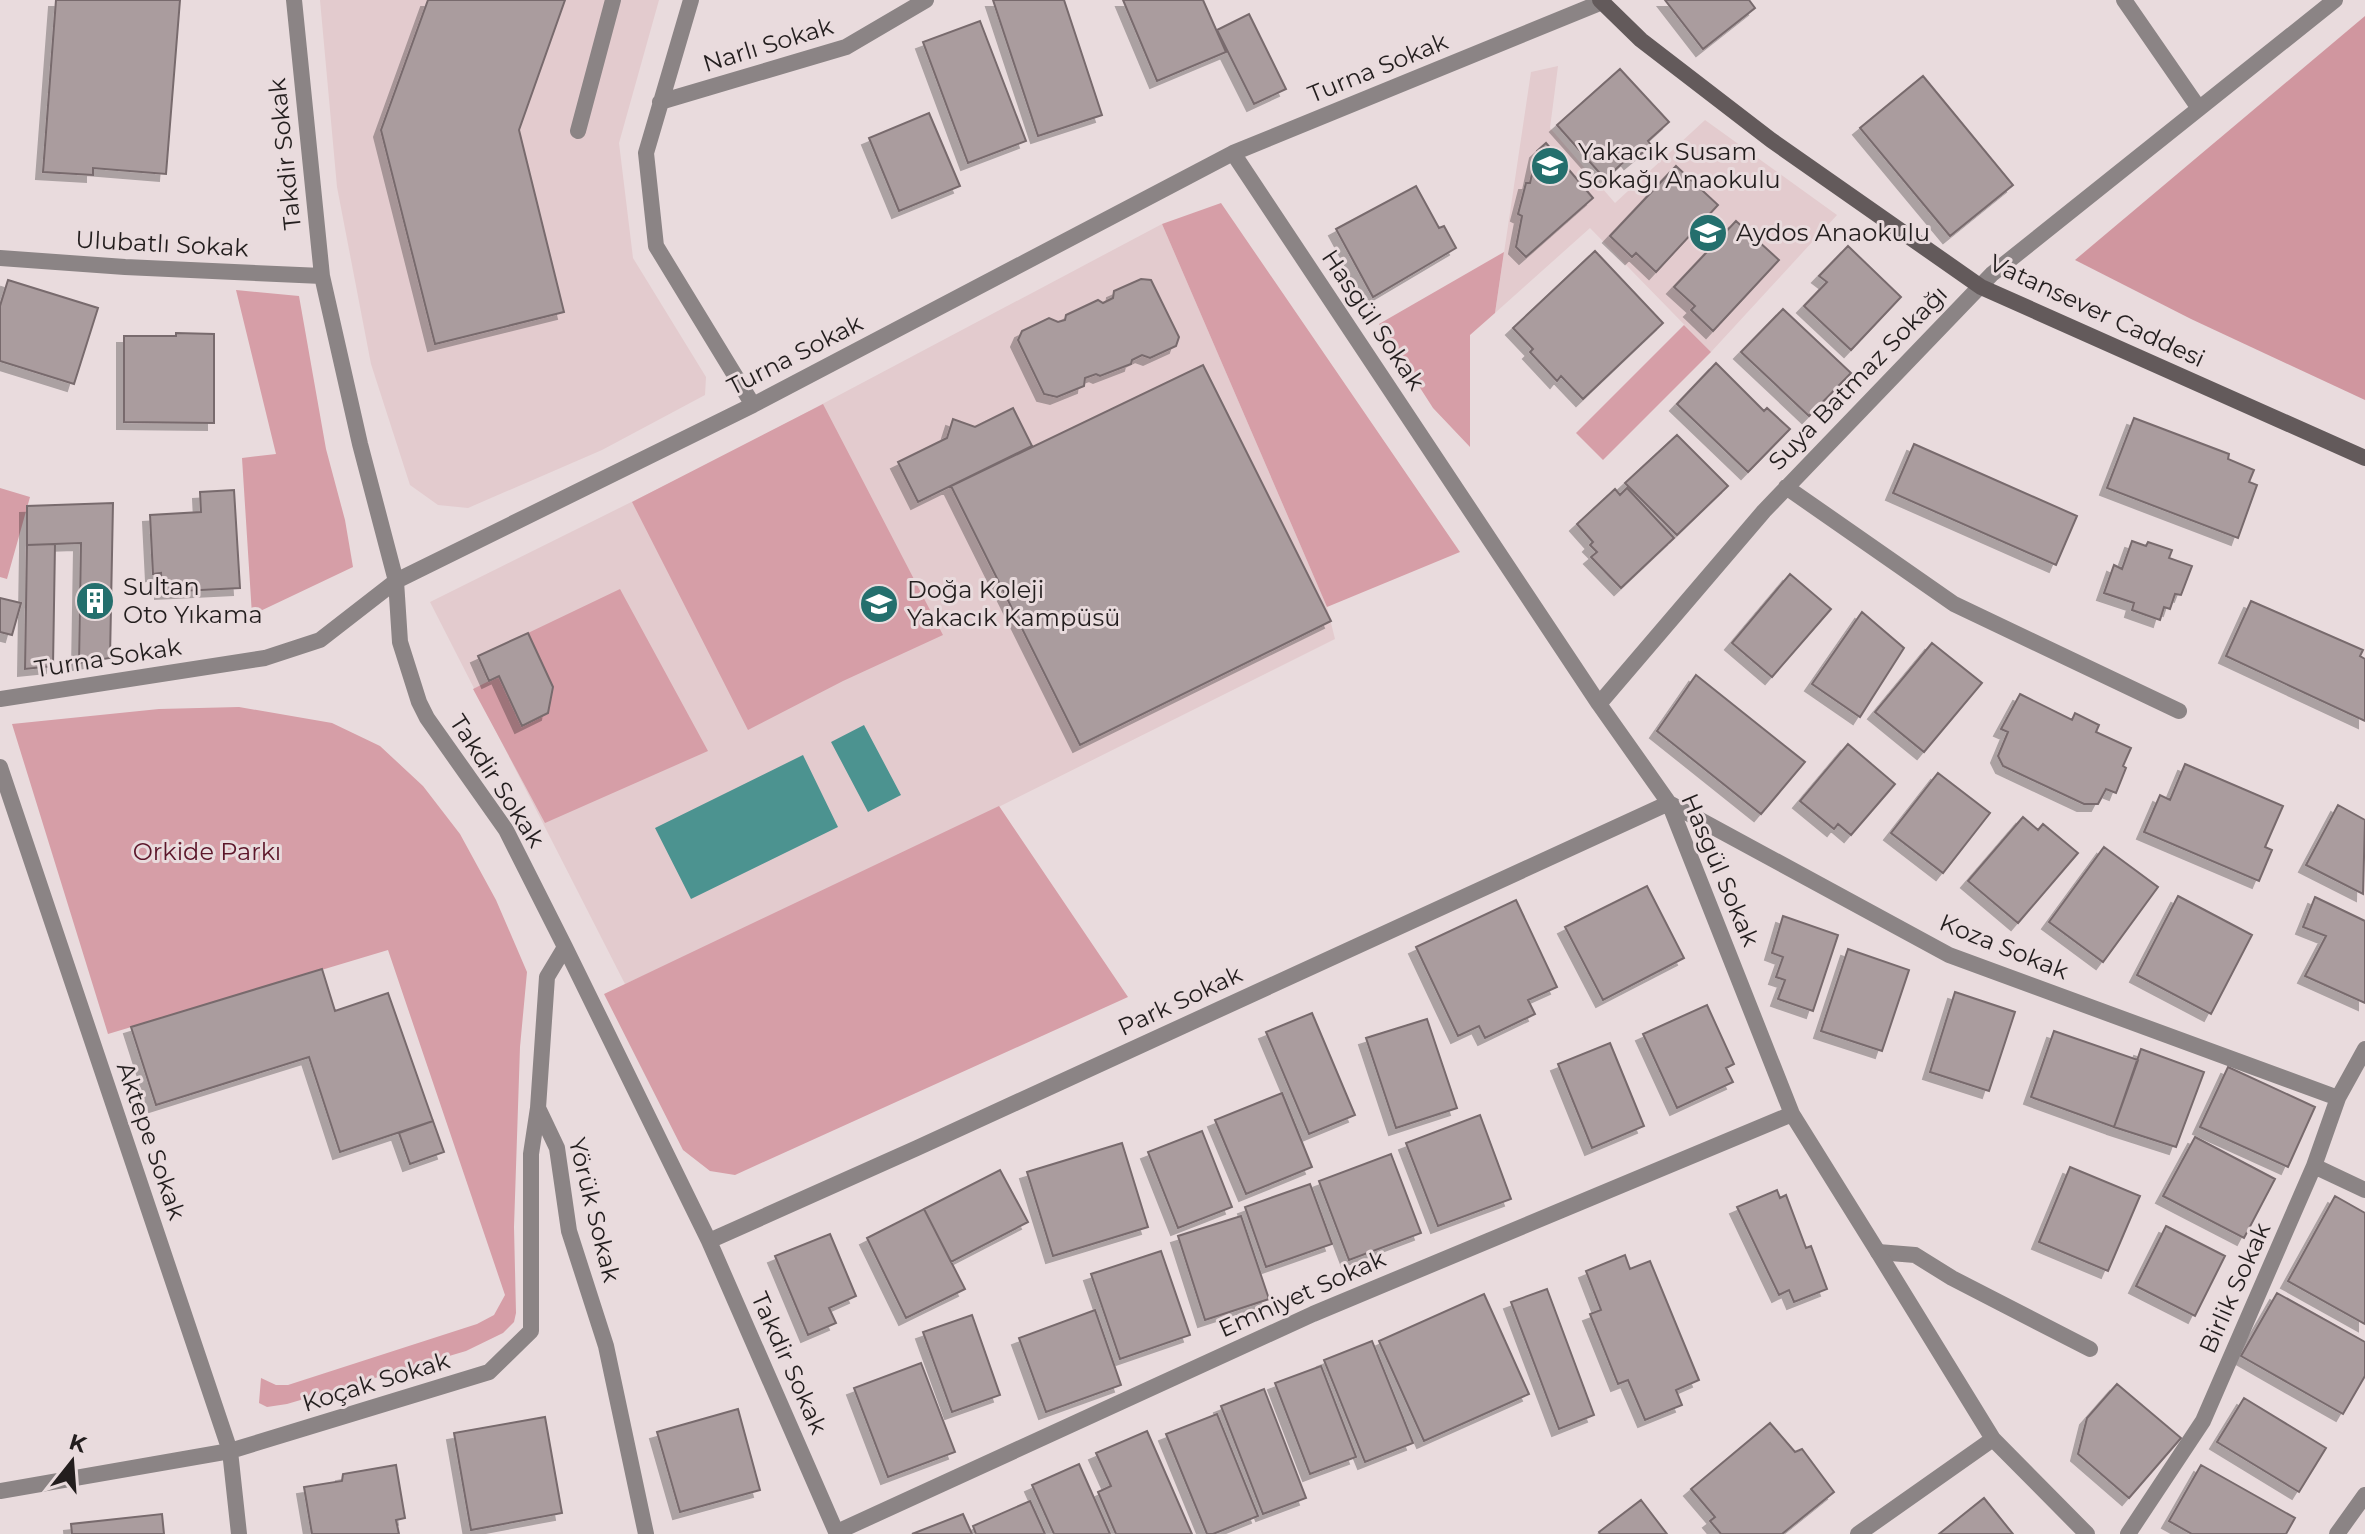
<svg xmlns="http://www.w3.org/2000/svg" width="2365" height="1534" font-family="Montserrat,sans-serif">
<defs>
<filter id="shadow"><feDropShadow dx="-7" dy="7" stdDeviation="0" flood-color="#0004"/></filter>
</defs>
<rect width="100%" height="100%" fill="#e9dbdd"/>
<!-- built -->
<path fill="#e3cbce" d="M320,0h339l-40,143 14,115 73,119 -1,18 -103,55 -134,58 -30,-3 -28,-20 -39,-121 -34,-177z
M1558,66l-8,62 65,75 90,-83 132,95 -126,137 -121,-124 -95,85 36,-241z
M1162,224l165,383 8,32 -505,252 -205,93 -195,-382 300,-149z"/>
<!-- green -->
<path fill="#d69ea7" d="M1221,203l239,349 -133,55 -165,-383z
M1504,252l-9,61 -25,22v112l-37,-39 -54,-84z
M236,290l63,6 27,153 19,71 8,47 -101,48 -10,-157 34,-4z
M1684,325l27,27 -108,108 -27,-27z
M823,404l120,231 -100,46 -95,49 -116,-228z
M0,488l30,9 -23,82 -7,-2z
M620,589l88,162 -163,72 -72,-134 26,-13 23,50 26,-13 5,-26 -25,-54z
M239,707l93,16 48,23 43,40 37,48 36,66 31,72 -7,75 -6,180 2,86 -2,9 -11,11 -37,18 -179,53 -20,3 -8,-4 2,-25 15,7h12l189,-61 17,-9 11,-20 -117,-345 -280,84 -96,-310 147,-15z
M999,806l129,191 -393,178 -25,-4 -27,-21 -79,-156z"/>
<!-- forest -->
<path fill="#d0969f" d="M2365,16v384l-174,-81 -116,-59z"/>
<!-- water -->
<path fill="#4c9390" d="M864,725l37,70 -33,17 -37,-70z
M803,755l35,72 -147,72 -36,-71z"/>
<!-- building -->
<path fill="#aa9c9e" stroke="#786b6d" stroke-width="2" filter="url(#shadow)" d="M56,0h124l-14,174 -73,-6v7l-50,-3z
M428,0h137l-46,130 45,182 -129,32 -54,-214z
M993,0h71l38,115 -64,21z
M1123,0h80l23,52 -69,29z
M1665,0h84l6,8 -52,41z
M1249,14l37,75 -32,15 -37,-74z
M980,21l46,120 -58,22 -45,-121z
M1620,69l49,53 -21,19 3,4 -9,8 -11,9 -3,-4 -23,21 -48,-54z
M1923,76l90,109 -63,51 -90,-108z
M929,113l31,73 -61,25 -30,-73z
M1546,143l47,55 -67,59 -10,-10 6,-31 -4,-2 8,-31h4l7,-32z
M1676,166l42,39 -62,67 -20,-19 -4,4 -22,-21z
M1416,186l23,42 5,-2 12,22 -83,49 -37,-68z
M1736,221l43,39 -66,71 -22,-21 4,-4 -21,-19z
M1848,246l53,51 -50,53 -47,-44 23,-24 -8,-6z
M1595,251l68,72 -80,76 -22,-23 -4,5 -27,-29 3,-3 -20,-21z
M1141,279l10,1 28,57 -3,9 -26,12 -8,-3 -10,5 -1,4 -31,12 -4,-2 -11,4 -1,8 -27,11 -13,-3 -26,-54 4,-9 27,-13 9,4 7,-2 1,-5 32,-15 5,3 10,-5 1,-7z
M8,280l90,28 -24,76 -74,-23v-55z
M1783,309l68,64 -42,43 -68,-64z
M176,333l38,1v89l-90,-1v-86h52z
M1716,363l48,48 3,-3 23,21 -42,43 -71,-68z
M1203,365l128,256 -251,124 -129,-259z
M1013,408l19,38 -114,56 -20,-40 49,-24 6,-19 22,8z
M2134,418l95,36 -1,5 26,11 -5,12 8,3 -19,53 -131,-50z
M1677,435l51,51 -51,49 -52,-52z
M1914,444l163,72 -21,49 -163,-72z
M1627,488l47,50 -53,50 -30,-31 6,-5 -7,-7 3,-3 -16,-18 38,-35 5,6z
M234,490l6,98 -78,4 -1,-19 -8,1 -3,-59 51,-3 -1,-20z
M113,503l-3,155 -31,5 2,-120 -54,2v-39z
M2132,541l14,5 2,-4 24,8 -3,8 23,8 -11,29 -6,-1 -5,15 -6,-2 -4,13 -28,-10 2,-7 -30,-10 10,-28 8,4z
M55,544l-2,122 -28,3 2,-124z
M1790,574l41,35 -59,68 -40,-34z
M0,598l21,5 -9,32 -12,-3z
M2251,601l112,49 -3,6 5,3v62l-139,-65z
M1862,612l42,36 -44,69 -48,-33z
M528,633l25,54 -5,26 -26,13 -23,-50 -10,5 -11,-25z
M1932,643l50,40 -58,69 -49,-40z
M1696,675l109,87 -44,52 -104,-83z
M2020,694l52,26 3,-7 24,12 -3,7 35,16 -8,18 3,2 -10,25 -10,-4 -8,15h-14l-81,-38 -5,-10 10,-24 -7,-3z
M1848,744l47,40 -44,51 -13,-11 -4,5 -34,-28z
M2185,764l98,42 -18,41 7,3 -13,31 -115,-49 16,-37 10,5z
M1938,773l52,40 -47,60 -52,-40z
M2338,805l27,15 -2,74 -57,-29z
M2023,817l15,13 5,-6 35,29 -60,70 -50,-42z
M2104,847l54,40 -55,75 -54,-40z
M1647,886l37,72 -81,42 -38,-73z
M2178,896l74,39 -41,79 -74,-39z
M2315,897l50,24v82l-60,-27 21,-40 -23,-9z
M1516,900l41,87 -29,13 7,14 -50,24 -6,-12 -21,10 -42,-89z
M1783,916l55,19 -25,76 -35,-12 7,-19 -9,-3 7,-20 -11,-4z
M1848,949l61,21 -27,81 -61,-20z
M322,969l13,42 53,-18 45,128 -93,31 -31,-95 -153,48 -25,-78z
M1955,992l60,20 -26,79 -59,-19z
M1707,1005l27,59 -8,4 7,14 -56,26 -34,-74z
M1312,1013l43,102 -46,19 -43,-102z
M1427,1019l30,89 -61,20 -30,-90z
M2054,1031l84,29 -24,67 -83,-30z
M1610,1043l34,83 -52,22 -34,-84z
M2141,1049l63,23 -28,75 -62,-20z
M2228,1067l87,40 -27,60 -88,-40z
M1282,1093l30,74 -66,27 -31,-74z
M1480,1115l31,84 -73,27 -32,-83z
M433,1121l11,31 -34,12 -11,-31z
M1202,1131l30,76 -54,21 -30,-76z
M2195,1137l80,42 -31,59 -81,-42z
M1122,1143l26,84 -95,29 -26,-84z
M1391,1154l30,79 -72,27 -30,-79z
M2070,1167l70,29 -32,75 -69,-29z
M1000,1170l28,52 -77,40 -27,-53z
M1310,1184l22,60 -66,23 -21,-60z
M1777,1190l3,8 6,-3 20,53 5,-2 16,43 -33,13 -5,-12 -10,5 -42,-88z
M2335,1196l30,17v111l-77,-43z
M924,1209l41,80 -59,29 -39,-80z
M1241,1216l28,83 -64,21 -27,-84z
M2166,1226l59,30 -30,60 -59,-30z
M830,1234l26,62 -27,12 7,15 -28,12 -33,-79z
M1161,1251l29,84 -70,24 -29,-85z
M1625,1255l5,14 20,-8 49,119 -23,10 6,15 -37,15 -17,-40 -10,4 -28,-70 11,-4 -15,-39z
M1547,1289l47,126 -35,14 -48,-127z
M2277,1293l88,49v34l-22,38 -102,-58z
M1484,1294l45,100 -105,47 -45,-100z
M1095,1310l26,75 -75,27 -27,-74z
M972,1315l28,80 -48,17 -29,-80z
M1372,1341l41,102 -48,19 -41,-102z
M921,1363l34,89 -67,25 -34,-89z
M1321,1366l35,91 -46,17 -35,-91z
M2117,1384l64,54 -52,60 -51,-44 9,-36z
M1264,1389l42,109 -43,16 -42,-108z
M2244,1398l82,50 -27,44 -82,-50z
M738,1409l22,81 -80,22 -23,-80z
M1217,1414l41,102 -45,18h-6l-41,-100z
M545,1417l17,96 -91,17 -17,-97z
M1770,1423l25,29 7,-3 32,43 -52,42h-61l-11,-13 5,-4 -24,-28z
M1147,1431l45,103h-76l-18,-42 13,-6 -15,-33z
M1079,1464l31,70h-56l-22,-49z
M396,1465l9,53 -9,2 3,14h-87l-8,-47 38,-6 1,-7z
M2201,1465l94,53 -9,16h-94l-23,-13z
M1984,1498l29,36h-74z
M1641,1500l26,34h-67l-1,-2z
M1030,1501l15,33h-69l-3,-8z
M162,1514l2,20h-92l-1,-10z
M963,1514l9,20h-60z"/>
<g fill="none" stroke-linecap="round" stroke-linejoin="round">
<!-- lane -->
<path stroke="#8b8485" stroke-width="16" d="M578,131l35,-131
M1878,1252l37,3 37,23 138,71"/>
<!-- street -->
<path stroke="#8b8485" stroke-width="16" d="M294,0l28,276 38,168 36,137 4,61 19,60 8,16 79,112 59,117 144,294 128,293
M691,0l-45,153 10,93 97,159
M2124,0l74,107
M660,102l186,-55 80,-47
M1233,153l366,551 70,99 123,311 86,138 115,187 94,95
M0,258l125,9 197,9
M1786,487l168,117 225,107
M0,699l265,-41 55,-18 76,-59 357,-176 480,-252 369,-151
M1599,704l165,-193 228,-237 343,-274
M0,767l230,684 9,83
M565,947l-18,30 -9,131 19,40 12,83 37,115 40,188
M2314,1166l51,24
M709,1241l208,-93 752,-345 280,152 389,143
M0,1491l230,-40 259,-79 42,-41v-177l7,-46
M837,1532l476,-218 479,-200
M1858,1534l135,-95
M2128,1534l75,-113 111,-255 24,-68 27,-49
M2337,1534l28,-39"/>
<!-- secondary -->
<path stroke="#635a5b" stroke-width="16" d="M1600,0l41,40 130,100 210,147 384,171"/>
</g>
<!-- icons -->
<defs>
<g id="school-disc" transform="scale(2)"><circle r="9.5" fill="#246f6d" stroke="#e9dbdd"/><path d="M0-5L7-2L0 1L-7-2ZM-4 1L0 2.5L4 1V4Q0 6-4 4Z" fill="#fff"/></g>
<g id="building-disc" transform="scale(2)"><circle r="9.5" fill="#246f6d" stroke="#e9dbdd"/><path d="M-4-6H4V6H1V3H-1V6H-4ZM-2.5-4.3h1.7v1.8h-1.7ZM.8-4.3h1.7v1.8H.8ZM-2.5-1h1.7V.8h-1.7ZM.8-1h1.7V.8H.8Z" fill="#fff"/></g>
</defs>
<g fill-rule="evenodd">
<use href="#school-disc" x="1550" y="166"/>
<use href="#school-disc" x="1708" y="233"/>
<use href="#building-disc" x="95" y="601"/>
<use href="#school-disc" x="879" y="604"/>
</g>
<g text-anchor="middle" stroke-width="6" stroke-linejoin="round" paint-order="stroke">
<!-- street labels -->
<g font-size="24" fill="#231e1e" stroke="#e9dbdd">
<text transform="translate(768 45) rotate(-17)" y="8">Narlı Sokak</text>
<text transform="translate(1378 68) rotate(-22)" y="8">Turna Sokak</text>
<text transform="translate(285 154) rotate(-96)" y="8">Takdir Sokak</text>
<text transform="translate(162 244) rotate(3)" y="8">Ulubatlı Sokak</text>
<text transform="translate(2097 311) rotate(25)" y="8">Vatansever Caddesi</text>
<text transform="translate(1373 320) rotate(56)" y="8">Hasgül Sokak</text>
<text transform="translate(795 355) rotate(-27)" y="8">Turna Sokak</text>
<text transform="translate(1858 378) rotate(-46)" y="8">Suya Batmaz Sokağı</text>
<text transform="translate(108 658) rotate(-9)" y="8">Turna Sokak</text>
<text transform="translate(497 781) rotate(57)" y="8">Takdir Sokak</text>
<text transform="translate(1720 870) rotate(67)" y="8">Hasgül Sokak</text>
<text transform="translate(2004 947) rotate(22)" y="8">Koza Sokak</text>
<text transform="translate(1180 1001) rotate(-25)" y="8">Park Sokak</text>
<text transform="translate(151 1141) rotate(71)" y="8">Aktepe Sokak</text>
<text transform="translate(594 1210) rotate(76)" y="8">Yörük Sokak</text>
<text transform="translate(2235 1288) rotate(-66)" y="8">Birlik Sokak</text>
<text transform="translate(1302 1294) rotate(-24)" y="8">Emniyet Sokak</text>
<text transform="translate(789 1363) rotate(66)" y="8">Takdir Sokak</text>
<text transform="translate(376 1382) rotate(-17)" y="8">Koçak Sokak</text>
</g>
<!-- poi labels -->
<g font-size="24" fill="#231e1e" stroke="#e9dbdd" text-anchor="start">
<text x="1578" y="160">Yakacık Susam<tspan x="1578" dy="28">Sokağı Anaokulu</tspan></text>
<text x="1736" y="241">Aydos Anaokulu</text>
<text x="123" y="595">Sultan<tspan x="123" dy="28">Oto Yıkama</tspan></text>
<text x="907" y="598">Doğa Koleji<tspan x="907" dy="28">Yakacık Kampüsü</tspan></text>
</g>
<!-- park labels -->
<g font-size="24" fill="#5c162a" stroke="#e9dbdd">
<text x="207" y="860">Orkide Parkı</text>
</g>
</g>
<!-- north arrow -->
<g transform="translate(72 1462) rotate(17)" stroke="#e9dbdd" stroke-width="6" paint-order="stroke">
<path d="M0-6L14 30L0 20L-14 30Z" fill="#231e1e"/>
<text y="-12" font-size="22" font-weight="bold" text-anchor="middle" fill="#231e1e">K</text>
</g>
</svg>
